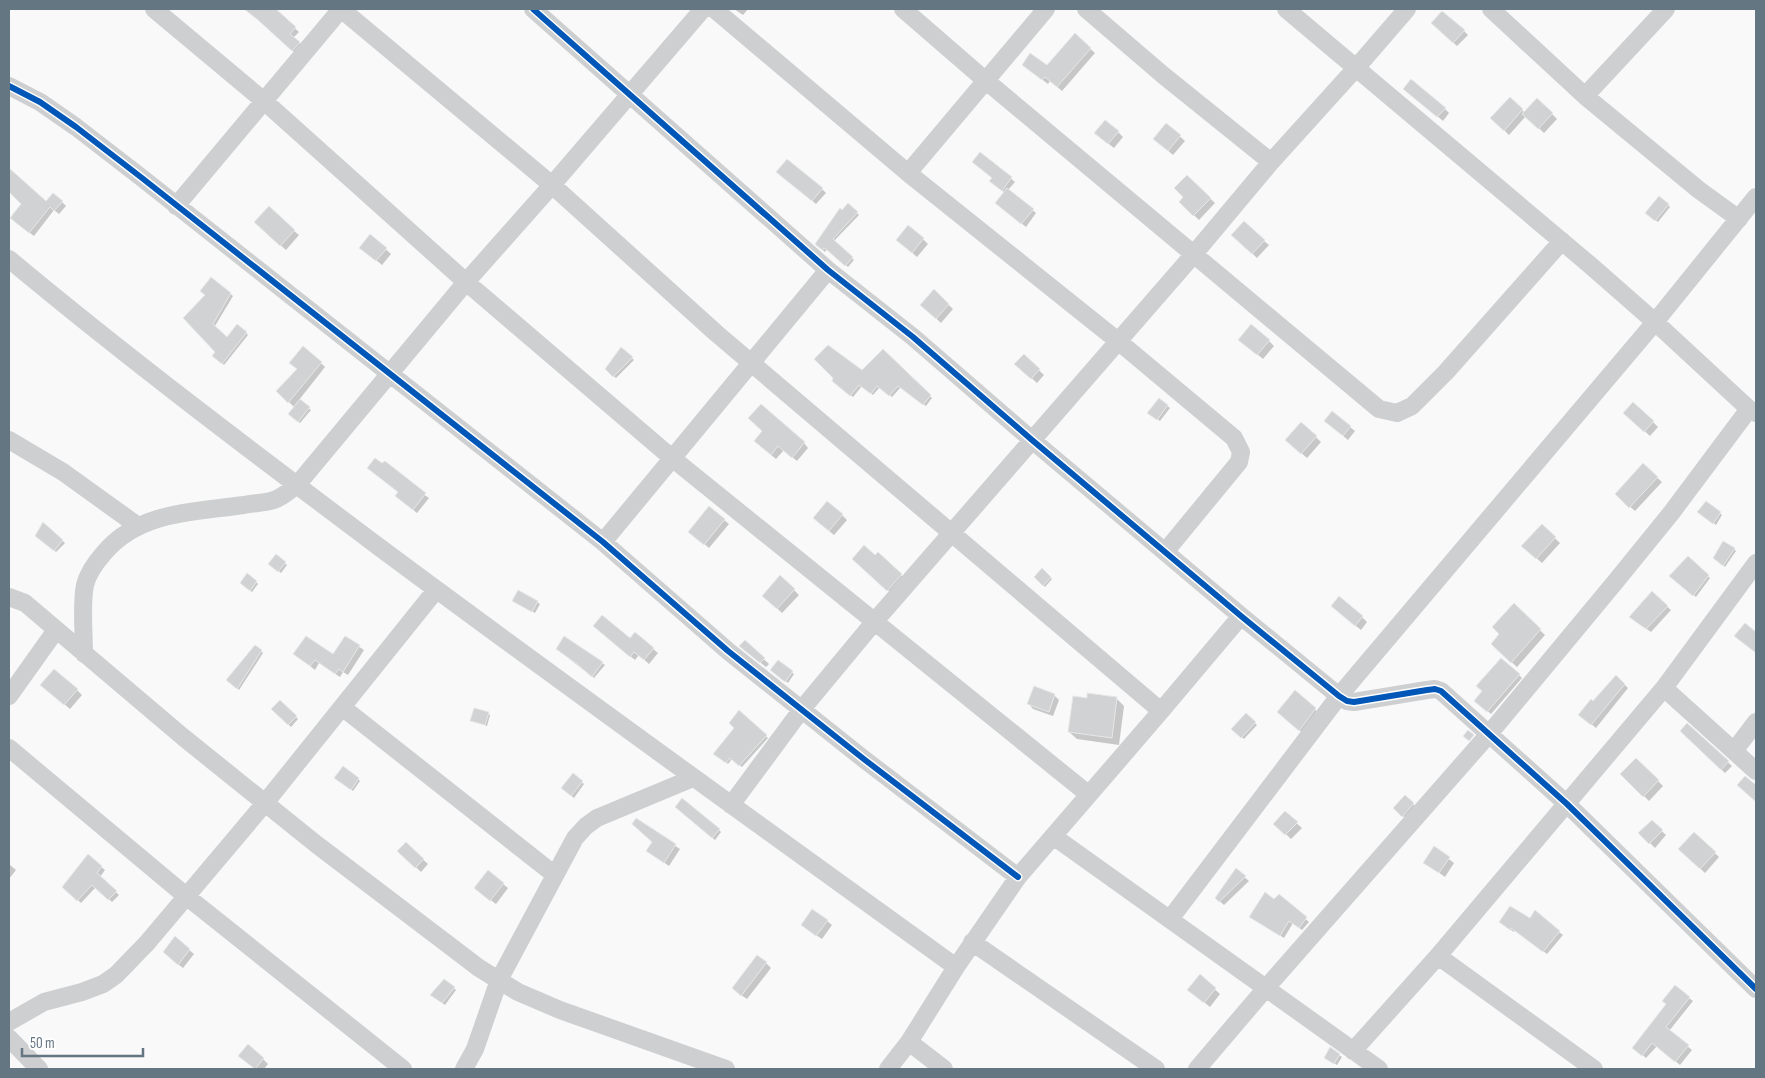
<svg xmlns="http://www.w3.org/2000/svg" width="1765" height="1078" font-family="'Sofia Sans Condensed',sans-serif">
<rect width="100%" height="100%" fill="#f9f9f9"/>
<!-- shadow -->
<path fill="#0003" d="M271,9h3l25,23 -6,6 10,8 -7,8 -35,-34z
M734,9h14l-5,6z
M1433,23l31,8 4,4 -11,11z
M1075,35l20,18 -33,38 -12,-10 -2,3 -25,-19 24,2z
M1410,93l35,16 4,4 -6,8z
M1510,98l15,15 12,-14 20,20 -13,14 -18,-17 -17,19 -12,-12z
M1167,125l18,16 -12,14 -13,-11z
M1118,132l5,5 -9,11 -13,-10z
M981,153l34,29 -7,8 28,23 -10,14 -25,-20 4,-14 -11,-9z
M9,168l37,35 16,-1 4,4 -7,8 -5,-4 -20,26 -19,-14 8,-18 -14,-13z
M781,176l41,13 4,4 -10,11z
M1187,177l28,26 -16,17 -19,-18 5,-5z
M849,205l10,10 -25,26 20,19 -6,7 -17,-15 -4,-3 -2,3 -9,-8z
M1668,205l2,2 -12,15 -9,-7z
M260,227l34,4 5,4 -13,15z
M371,236l20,18 -9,11 -16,-13z
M923,239l5,5 -11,13 -14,-12z
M1238,240l26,1 5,4 -12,13z
M211,278l22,18 -18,30 12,13 19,-6 2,2 -24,30 -8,-7 1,-6 -10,-57z
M934,291l19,18 -12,14 -19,-18z
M1269,341l5,5 -11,13 -18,-15z
M622,349l12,11 -18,18 -10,-9z
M883,351l49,47 -6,8 -25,-19 -9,10 -12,-10 -7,8 -11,-9 -9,11 -17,-14 26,-11z
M1024,356l20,19 -7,8 -21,-19z
M321,363l4,4 -26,33 12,10 -11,13 -9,-7 4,-8 -17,-17z
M1159,399l11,9 -10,13 -9,-7z
M1630,418l23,4 5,5 -8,9z
M1325,421l25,6 5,4 -7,9z
M1301,423l20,19 -14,16 -16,-14z
M804,443l4,5 -11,13 -13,-11 -8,9 -16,-13z
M382,465l47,33 -12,15 -16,-13 -2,-7z
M1643,465l19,17 -27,29 -19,-17z
M1706,502l16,13 -6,10 -15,-11z
M842,515l5,5 -13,15 -15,-12z
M724,520l5,4 -20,24 -14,-12z
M43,524l22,19 -9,9 -17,-14z
M1542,526l18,17 -18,20 -19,-17z
M1734,549l2,2 -11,16 -11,-9z
M879,553l24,24 -13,15 -36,-33 21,-2z
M277,556l10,9 -6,8 -11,-9z
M1688,558l22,20 -14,19 -25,-21z
M1042,570l10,9 -7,8 -10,-10z
M256,582l2,2 -6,8 -9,-7z
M794,590l5,5 -17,18 -14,-13z
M1652,593l19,17 -20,22 -16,-11z
M514,601l23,1 3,2 -5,9z
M1514,605l31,30 -28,32 -20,-18 4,-15z
M1337,611l25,6 5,5 -6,8z
M600,631l31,9 4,-6 23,19 -9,11 -10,-9 -4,5z
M346,638l18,12 -16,25 -5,-3 -3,5 -21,-14 -4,7 -20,-16 39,2z
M565,638l40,27 -11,13 -35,-27z
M745,642l24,22 -3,3 -20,-16z
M261,651l2,2 -24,37 -11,-10z
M778,662l16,12 -6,9 -14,-11z
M1519,675l3,3 -31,36 -12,-10 5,-13z
M1616,677l12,11 -32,40 -12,-10 9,-15z
M47,689l30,1 5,5 -12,14z
M1295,692l25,22 -15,21 -21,-18z
M1054,695l5,5 -6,16 -20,-7 -4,-5z
M1116,698l8,8 -5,39 -42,-6 -8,-7 19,-33z
M280,702l18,17 -7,8 -18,-18z
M739,712l29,26 -26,29 -10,-8 -4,5 -11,-8 19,-29z
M488,713l2,2 -3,11 -15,-6z
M1246,715l11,10 -13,14 -11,-10z
M1687,725l45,41 -7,7 -44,-42z
M1637,760l26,26 -14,15 -27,-27z
M573,775l11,9 -10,14 -12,-10z
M358,779l2,2 -7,10 -15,-11z
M1405,797l10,9 -10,12 -10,-10z
M678,809l41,21 2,2 -6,8z
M1285,813l17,15 -11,11 -16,-15z
M636,820l44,29 -11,17 -21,-15 5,-9z
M1652,822l14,13 -11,13 -15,-15z
M1694,834l25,23 -14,16 -25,-24z
M406,844l22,20 -7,8 -22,-21z
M1434,848l20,15 -9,14 -21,-15z
M88,856l17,14 -5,7 19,18 -7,7 -16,-15 -15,16 -17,-16z
M9,864l7,6 -7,9z
M1236,870l13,11 -25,24 -8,-7z
M503,884l5,4 -12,16 -15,-11z
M1279,896l30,26 -7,8 -9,-7 -9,15 -34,-21z
M1530,920l29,12 4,3 -16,19 -32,-24 -1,2 -10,-7z
M827,921l5,4 -10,14 -15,-10z
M175,938l19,16 -11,14 -14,-11z
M766,963l5,5 -24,31 -9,-6z
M1200,976l20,18 -10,13 -16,-13z
M454,988l2,2 -11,15 -11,-8z
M1689,998l4,3 -24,30 23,19 -12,15 -23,-19 -11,12 -8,-7z
M1331,1049l11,8 -5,8 -10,-6z
M263,1059l5,5 -4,5h-9l-10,-8z"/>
<!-- building -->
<path fill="#d0d2d3" stroke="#e8e8e8" d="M244,9h32l20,18 -6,7 10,8 -8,9 -34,-31z
M1442,11l23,19 -12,13 -22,-20z
M1075,33l16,15 -34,39 -12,-10 -3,3 -20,-15 8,-12 17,12z
M1411,79l35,29 -9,9 -34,-28z
M1510,97l13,12 -19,22 -14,-13z
M1537,98l16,15 -15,16 -16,-15z
M1105,120l14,11 -11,13 -14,-11z
M1166,123l15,12 -13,16 -15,-12z
M980,152l32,25 -10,14 -13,-10 3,-3 -20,-16z
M787,159l36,29 -11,13 -36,-29z
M9,168l37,33 7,-8 10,8 -9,10 -4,-4 -21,26 -19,-15 11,-14 -12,-12z
M1187,175l24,23 -18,18 -14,-14 4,-5 -9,-9z
M1007,188l27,21 -13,15 -26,-21z
M1659,196l10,8 -14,17 -10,-8z
M848,203l10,9 -25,27 20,18 -8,9 -18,-16 -3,-2 -2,2 -7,-6 25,-36 2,2z
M269,206l26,24 -15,16 -26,-24z
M1244,221l21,19 -13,14 -21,-19z
M908,225l16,13 -12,15 -16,-13z
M370,234l17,14 -11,13 -17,-13z
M211,277l20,16 -18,31 14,13 10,-13 10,8 -25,32 -10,-8 3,-4 -32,-34 22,-23 -5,-4z
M934,289l15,15 -13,15 -16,-14z
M1251,324l19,16 -13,15 -19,-15z
M828,345l34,25 21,-21 48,46 -8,10 -25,-19 -9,10 -12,-10 -6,8 -12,-9 -9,11 -18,-15 1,-3 -19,-19z
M303,346l19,16 -34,41 -12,-12 21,-22 -8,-6z
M621,347l12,10 -20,20 -8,-8z
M1024,354l16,15 -9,10 -17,-15z
M1159,398l9,7 -11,15 -10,-7z
M300,399l10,8 -12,15 -10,-8z
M1633,402l21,19 -10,11 -21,-19z
M761,404l44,38 -13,16 -14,-12 -7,9 -17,-14 8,-10 -14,-13z
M1332,411l19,15 -8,10 -19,-15z
M1301,422l16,14 -16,18 -16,-14z
M375,458l7,5 3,-2 41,32 -13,17 -18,-14 3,-4 -31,-24z
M1643,463l15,14 -29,31 -14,-14z
M827,501l16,13 -14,17 -16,-13z
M1706,501l15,11 -8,12 -16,-12z
M709,506l16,13 -21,26 -16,-13z
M43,522l20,18 -9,11 -19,-15z
M1542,524l14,13 -20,22 -15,-13z
M1723,541l12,7 -12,18 -10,-8z
M864,545l11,10 3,-3 24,22 -15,17 -35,-32z
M276,554l10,8 -8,10 -10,-8z
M1688,556l21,19 -16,21 -24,-20z
M1042,568l9,9 -8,9 -9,-9z
M247,573l10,8 -7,10 -10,-8z
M780,575l15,14 -18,20 -15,-13z
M518,590l20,11 -6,11 -20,-11z
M1652,591l16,15 -22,23 -17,-12z
M1339,596l24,20 -8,10 -24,-20z
M1514,603l27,26 -30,34 -20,-19 8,-10 -7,-7z
M602,615l28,23 5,-6 19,16 -10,12 -10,-8 -4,5 -37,-31z
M1745,623l11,9v21l-22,-17z
M306,636l27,18 12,-18 15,9 -17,27 -4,-3 -4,5 -20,-14 -5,6 -17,-12z
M564,636l39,26 -11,15 -15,-13 -21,-15z
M745,640l20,18 -5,5 -21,-17z
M255,645l7,5 -25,39 -11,-9z
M1501,658l19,16 -33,38 -13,-11 8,-10 -6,-5z
M778,660l15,11 -8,11 -15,-12z
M54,669l24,20 -14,16 -24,-20z
M1616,675l9,9 -34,41 -13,-10 13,-16 2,2z
M1034,686l21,8 -6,18 -22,-8z
M1295,690l21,18 -17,23 -22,-19z
M1087,693l30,4 -5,41 -44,-6 5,-36 14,2z
M280,700l17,16 -9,9 -17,-16z
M474,708l15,4 -4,13 -15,-4z
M739,710l28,25 -28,31 -9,-8 -4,5 -13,-9 21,-26 -5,-5z
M1246,713l10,9 -15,16 -10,-9z
M1687,723l42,38 -8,9 -41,-39z
M1468,730l6,5 -5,6 -6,-5z
M1636,758l23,22 -16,17 -23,-23z
M343,766l16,12 -8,12 -17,-12z
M573,773l10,8 -12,15 -10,-8z
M1745,776l11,9v17l-19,-17z
M1405,795l9,8 -12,14 -9,-9z
M682,798l38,31 -8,9 -37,-31z
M1285,811l13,11 -13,13 -12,-11z
M636,818l40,26 -12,19 -18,-12 6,-9 -20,-18z
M1652,820l11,10 -14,14 -11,-11z
M1694,832l22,20 -16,17 -22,-20z
M406,842l18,17 -9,9 -18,-17z
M1434,846l16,11 -11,16 -16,-10z
M88,854l14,12 -5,7 20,18 -9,9 -16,-15 -15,16 -15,-14z
M1236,868l10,8 -27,26 -4,-4z
M488,870l16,13 -14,18 -16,-13z
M1265,892l9,7 5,-5 28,23 -8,11 -10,-7 -9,15 -31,-19z
M1510,906l20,12 5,-8 25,21 -17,21 -32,-24 -1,2 -11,-8z
M812,909l16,11 -12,16 -15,-11z
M175,936l15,13 -12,16 -15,-13z
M757,955l10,7 -26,34 -9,-8z
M1200,974l16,14 -12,15 -17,-13z
M444,979l11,8 -13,16 -12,-8z
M1675,985l15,12 -24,30 23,18 -14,17 -23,-19 -10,13 -10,-8 34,-44 -4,-3z
M248,1044l16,14 -9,11 -17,-13z
M1330,1047l10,7 -6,10 -10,-6z"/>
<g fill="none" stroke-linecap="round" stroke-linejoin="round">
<!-- minor -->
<path stroke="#cecfd0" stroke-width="18" d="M154,9l110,92 202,181 206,176 416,336
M341,9l211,176 164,148 445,378
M533,9l295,261 85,67 119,103 209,176 98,80 8,5 7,1 73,-12 8,-1 6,2 126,113 189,185
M714,9l194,164 210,168 116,97 7,14 -2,10 -74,90
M903,9l82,71 394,329 18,4 15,-7 34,-34 116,-131
M1086,9l77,66 108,87
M1286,9l304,256 65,57 94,87 7,4
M1491,9l94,87 114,94 40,29
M9,86l31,16 36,25 66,51 461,364 125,109 137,109 153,117
M1585,96l81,-87
M908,173l138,-164
M176,206l165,-197
M9,259c120,100 245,194 370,288 191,142 384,281 577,420
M9,440l54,32 75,54
M603,542l225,-272
M9,597l16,6 158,134 133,107 163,124 39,24 42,18 166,59
M84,654c0,-20 -3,-50 1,-69 3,-12 11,-23 19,-32 35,-42 91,-41 140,-48 10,-2 21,-2 30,-5 9,-3 16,-10 23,-15l169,-203 86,-97 151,-176
M1664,688l92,83
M9,696l47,-66
M342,707l213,168
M9,748l177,148 217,173
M1734,751l22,-29
M731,805l71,-96 73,-88 319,-367 77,-92 85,-94 51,-59
M1053,836l326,233
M1170,919l169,-223 316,-374 101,-125
M972,942l184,127
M1438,956l156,113
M9,1022l35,-20 38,-10 21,-8 13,-9 31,-32 118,-140 171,-213
M9,1038l30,31
M909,1042l35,27
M1353,1051l85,-95 226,-268 92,-125
M464,1069l11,-20 24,-69 76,-142 11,-12 11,-8 96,-40
M888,1069l21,-27 47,-75 62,-90 143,-166 80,-95
M1197,1069l69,-81 223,-254 127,-153 56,-69 77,-103"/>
<!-- cycleway casing -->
<g stroke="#fff" stroke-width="9">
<path id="cycleway" d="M533,9l295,261 85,67 119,103 209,176 98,80 8,5 7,1 73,-12 8,-1 6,2 126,113 189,185
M9,86l31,16 36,25 66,51 461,364 125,109 137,109 153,117"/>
</g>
<!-- cycleway -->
<use href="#cycleway" stroke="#0057b8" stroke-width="6"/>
</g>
<!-- border -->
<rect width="1765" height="1078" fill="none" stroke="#657683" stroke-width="20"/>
<!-- scale -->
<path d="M22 1048v8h121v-8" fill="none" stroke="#657683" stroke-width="2.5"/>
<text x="30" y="1048" font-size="15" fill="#657683" stroke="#ffffff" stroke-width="4" paint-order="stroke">50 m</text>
</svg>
